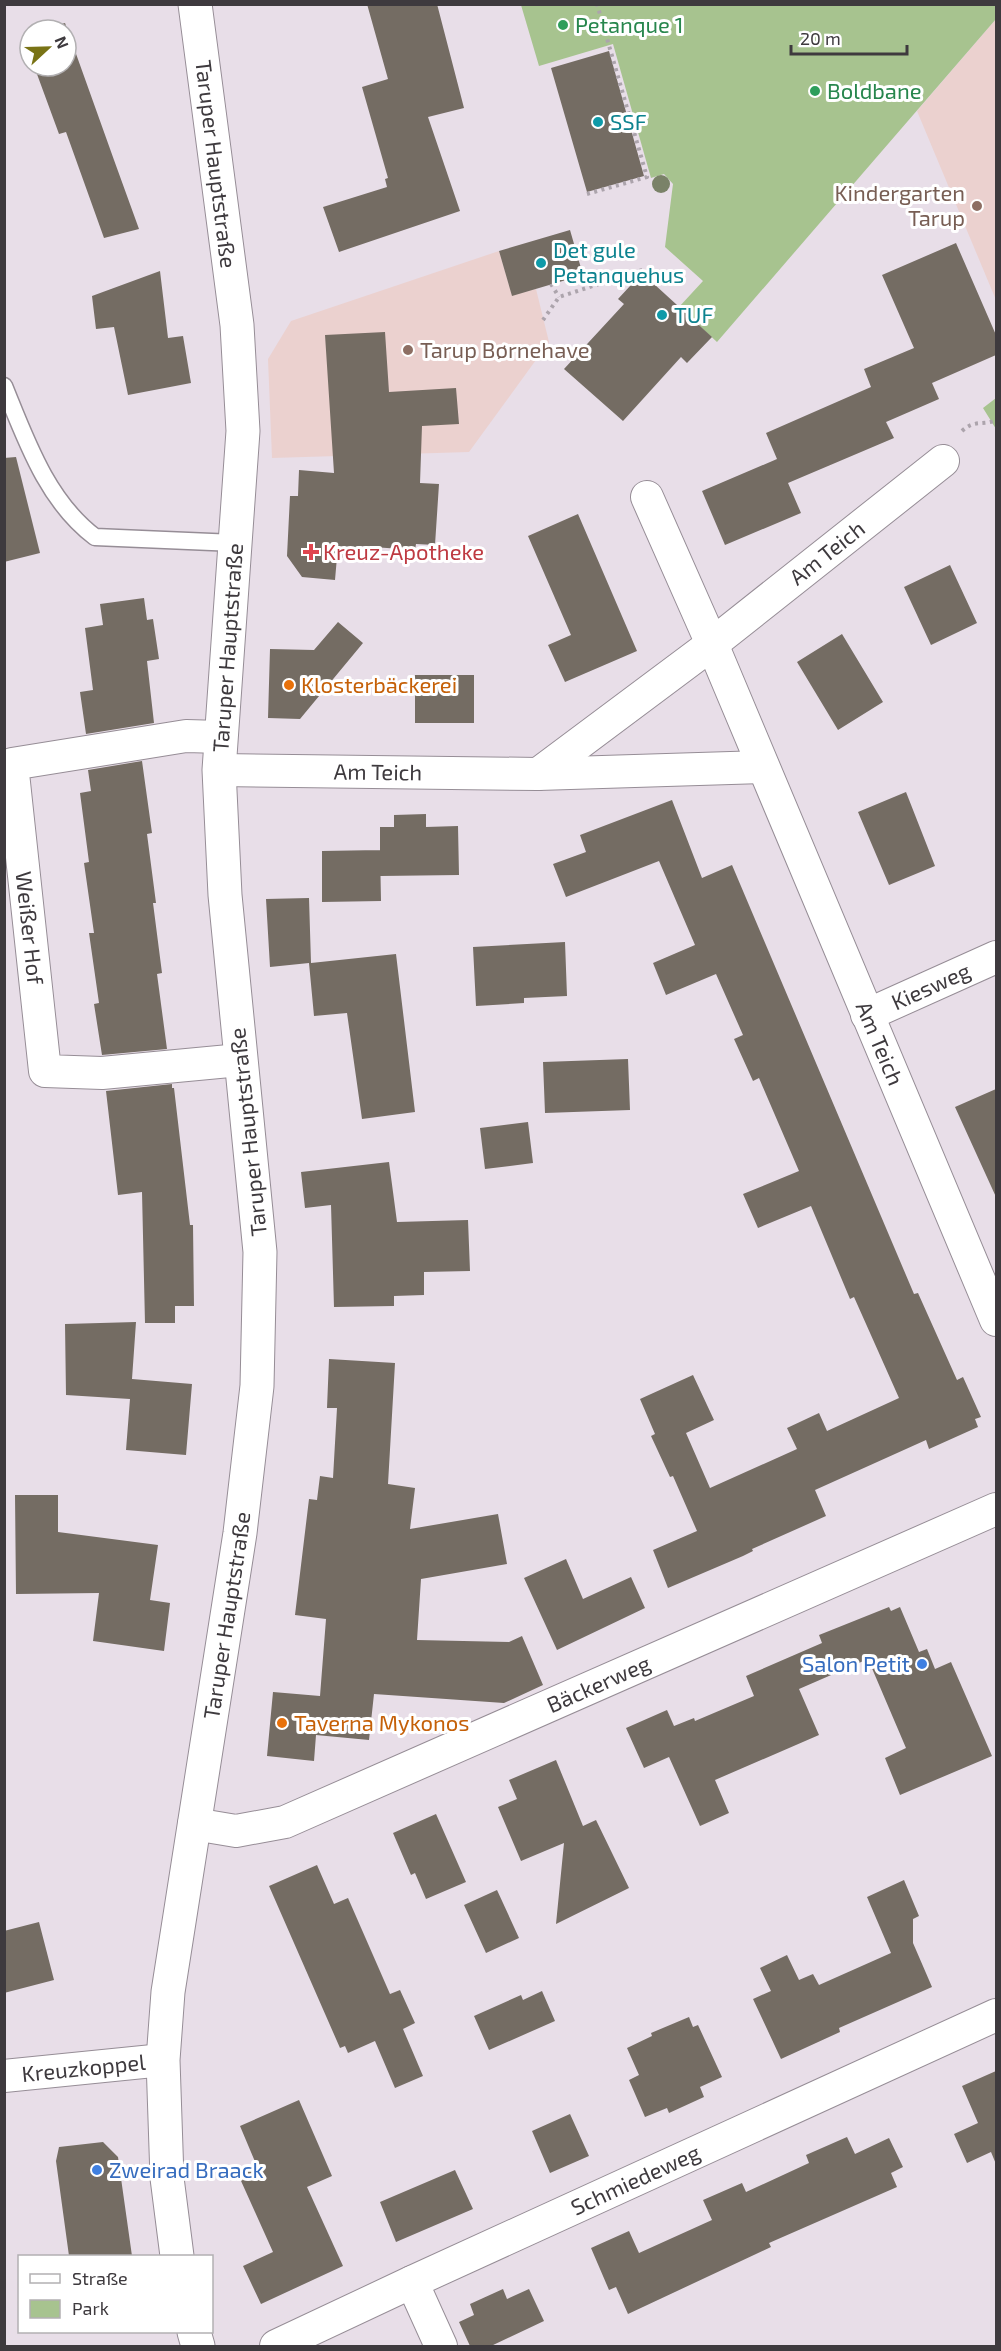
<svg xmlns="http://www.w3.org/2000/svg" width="1001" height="2351" font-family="'Exo 2',sans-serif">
<rect width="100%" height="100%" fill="#e8dee8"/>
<!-- education -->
<path fill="#ebd1cf" d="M996,19v281l-79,-189z
M499,251l13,44 24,-6 13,53 -80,110 -197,6 -4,-99 23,-38z"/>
<!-- green -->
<path fill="#a7c38f" d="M996,4v15l-279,323 -38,-35 24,-26 -38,-34 8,-63 -9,-10 -13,4 -38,-134 -74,22 -18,-61z
M996,398v31l-13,-21z"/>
<!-- building -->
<path fill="#746c63" d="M367,4h70l27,104 -36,9 32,94 -121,41 -16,-45 64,-20 -2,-8 3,-1 -26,-91 26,-8z
M65,23l49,137 25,69 -35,9 -38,-106 -7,2 -25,-68h32v-36h-26z
M30,33v21l-7,-19z
M609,51l35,125 -57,16 -36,-124z
M570,230l13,45 -71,21 -13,-45z
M956,243l40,92v20l-64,28 7,16 -53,23 8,16 -106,45 13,30 -76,32 -23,-54 75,-32 -11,-26 105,-46 -7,-18 50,-21 -32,-73z
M160,271l8,67 15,-2 8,47 -63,12 -14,-68 -18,2 -4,-33z
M642,273l70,64 -25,26 -6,-6 -58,64 -59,-52 60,-65 -6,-5z
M385,332l4,60 67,-4 3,36 -37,2 -2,57 19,1 -4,61 -19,-1 -1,6 -56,-4 -1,13 -21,-2 -2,23 -33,-3 -15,-21 3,-60h8l1,-26 35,3 -9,-138z
M16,457l24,96 -36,9v-104z
M578,514l59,137 -72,31 -17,-37 23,-10 -43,-99z
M950,565l27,58 -46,22 -27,-58z
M144,598l3,22 6,-1 6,40 -12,2 7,62 -68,11 -6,-42 13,-2 -8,-62 18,-3 -3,-21z
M338,622l25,21 -63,76 -32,-1 2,-69 44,1z
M842,634l41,68 -45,28 -41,-68z
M415,675h59v48h-59z
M142,761l10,72 -5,1 9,69h-3l9,70 -5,1 10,75 -65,6 -8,-51 5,-1 -10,-70h5l-10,-70 5,-1 -9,-69 11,-2 -3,-21z
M906,792l29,74 -46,19 -31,-73z
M672,800l30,78 30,-13 182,429 4,-1 39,87 6,-3 18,40 -6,2 3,8 -49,22 -3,-9 -111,50 11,26 -74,33 1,2 -10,5 -75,32 -15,-38 44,-19 -24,-55 -3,1 -19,-41 4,-2 -15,-35 53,-24 21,45 -28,13 24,55 87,-39 -10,-21 32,-15 8,18 72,-33 -45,-101 -4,2 -39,-93 -53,22 -15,-34 56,-23 -40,-93 -6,3 -19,-42 9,-4 -27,-61 -50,21 -13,-32 42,-18 -36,-84 -93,36 -13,-33 33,-12 -6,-17z
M426,814v13l32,-1 1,49 -79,1v-49h14v-12z
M380,850l1,51 -59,1v-51z
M309,898l2,65 85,-9 19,158 -53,7 -15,-106 -33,3 -5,-53 -39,4 -4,-68z
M565,942l2,54 -43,2v5l-48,3 -3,-59z
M628,1059l2,51 -85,3 -2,-51z
M172,1084v4h2l16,137h3l1,81h-19v17h-30l-3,-131 -24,3 -12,-104z
M996,1089v108l-41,-90z
M528,1122l5,41 -48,6 -5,-41z
M389,1162l8,60 71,-2 2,51 -46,1v23l-30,1v10l-60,1 -3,-102 -26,3 -4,-36z
M136,1322l-4,57 60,5 -6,71 -60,-5 4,-51 -64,-4 -1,-71z
M329,1359l66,4 -7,121 27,4 -5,41 88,-15 9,50 -86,15 -4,61 92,2 13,-6 21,49 -39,18 -130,-9 -5,46 -53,-5 -2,26 -47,-5 6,-64 47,4 6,-77 -31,-4 14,-116 8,1 3,-24 13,2 4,-70h-10z
M15,1495h43v37l100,13 -8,55 20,3 -6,48 -71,-10 6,-48 -83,1z
M566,1559l17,40 48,-22 14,31 -88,42 -33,-72z
M889,1607l2,4 9,-4 19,45 8,-3 8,20 16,-7 41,94 -92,39 -15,-37 21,-10 -38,-89 -69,30 20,46 -104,45 14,33 -29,13 -31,-69 -25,11 -18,-40 41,-18 7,16 20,-8 1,3 59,-25 -8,-20 76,-33 -3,-8z
M556,1760l27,66 13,-6 33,68 -73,36 8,-81 -43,18 -23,-54 19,-8 -8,-19z
M436,1814l30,68 -40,17 -11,-26 -4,2 -18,-42z
M317,1865l17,39 14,-6 42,96 10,-4 15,33 -12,6 20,47 -28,12 -20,-47 -27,12 -3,-7 -5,2 -71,-162z
M904,1880l15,36 -6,3v24l19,44 -93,41 1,4 -59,27 -28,-60 18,-8 -11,-23 27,-13 12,25 14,-6 6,11 72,-32 -24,-56z
M497,1890l22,48 -33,15 -22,-48z
M39,1922l15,58 -50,13v-62z
M542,1991l13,30 -66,29 -15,-34 47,-21 2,5z
M689,2017l4,10 5,-2 24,52 -22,10 4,10 -35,16 -2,-5 -22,9 -16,-37 10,-5 -12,-27 25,-12 -1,-3z
M996,2071v93l-5,-12 -24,11 -13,-29 24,-11 -16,-37z
M299,2100l33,76 -25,11 36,79 -82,38 -18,-38 30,-14 -36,-80 19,-8 -16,-38z
M570,2114l19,42 -39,17 -18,-42z
M847,2137l8,17 34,-16 14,29 -12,6 6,14 -128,56 2,4 -143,67 -12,-27 -7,3 -18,-42 38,-17 10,22 73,-33 -9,-20 39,-17 4,9 63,-29 -3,-8z
M103,2142l15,15 14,99h-63l-13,-95 3,-14z
M455,2170l18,39 -77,33 -16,-40z
M503,2289l4,10 22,-10 15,32 -53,25h-21l-11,-24 15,-7 -4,-11z"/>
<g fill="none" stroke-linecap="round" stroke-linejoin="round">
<!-- lane casing -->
<g stroke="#968d96" stroke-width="19">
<path id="lane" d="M4,386c22,54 43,115 91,151l140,6"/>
</g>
<!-- street casing -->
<g stroke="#968d96" stroke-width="34">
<g id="street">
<path id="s1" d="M647,497l65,147 284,676"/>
<path id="s2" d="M221,737l-35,-1 -174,28 33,307 57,2 138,-13"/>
<path id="s3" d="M219,770l319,4 225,-7"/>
<path id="s4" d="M538,774l174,-130 231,-183"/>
<path id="s5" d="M867,1015l129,-58"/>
<path id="s6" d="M194,1824l42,7 49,-9 711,-313"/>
<path id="s7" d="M4,2076l159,-16"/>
<path d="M412,2282l29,64"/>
<path id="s8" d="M276,2346l136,-64 584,-267"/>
</g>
</g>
<!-- secondary casing -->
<g stroke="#968d96" stroke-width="35">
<g id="secondary">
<path id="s9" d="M177,2256l-10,-78 -4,-118 5,-68 72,-459 17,-147 3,-134 -35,-357 -6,-125 24,-339 -6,-106 -42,-321"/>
<path d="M194,2332l4,14"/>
</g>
</g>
<!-- path -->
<path stroke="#aca4ac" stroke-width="4" stroke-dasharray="3 4.5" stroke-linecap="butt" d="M587,194l60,-17 -50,-173
M551,284l8,13
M543,320l16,-23 86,-28
M962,431c13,-12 21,-5 34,-11"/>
<!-- lane -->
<use href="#lane" stroke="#fff" stroke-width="16"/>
<!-- street -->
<use href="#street" stroke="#fff" stroke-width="32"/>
<!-- secondary -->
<use href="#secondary" stroke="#fff" stroke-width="33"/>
</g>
<!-- trees -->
<circle fill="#7a8268" cx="661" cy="184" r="9"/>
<!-- markers -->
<g fill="#2e9e5b" stroke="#fff" stroke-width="2">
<circle cx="563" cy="25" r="6"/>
<circle cx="815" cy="91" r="6"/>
</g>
<g fill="#0f9aa8" stroke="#fff" stroke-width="2">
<circle cx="598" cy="122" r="6"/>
<circle cx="541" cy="263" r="6"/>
<circle cx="662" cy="315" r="6"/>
</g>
<g fill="#8d6e63" stroke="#fff" stroke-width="2">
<circle cx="977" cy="206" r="6"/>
<circle cx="408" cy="350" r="6"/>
</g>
<path fill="#e0444e" stroke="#fff" stroke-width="2" d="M308 543h6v6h6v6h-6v6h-6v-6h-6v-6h6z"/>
<g fill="#e8710a" stroke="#fff" stroke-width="2">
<circle cx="289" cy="685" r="6"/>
<circle cx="282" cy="1723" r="6"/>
</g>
<g fill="#3f7fe0" stroke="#fff" stroke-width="2">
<circle cx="922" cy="1664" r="6"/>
<circle cx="97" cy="2170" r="6"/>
</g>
<g text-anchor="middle" stroke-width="6" stroke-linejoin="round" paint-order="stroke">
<!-- leisure labels -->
<g font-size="22" fill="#27864d" stroke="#fff" text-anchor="start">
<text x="575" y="33">Petanque 1</text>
<text x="827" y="99">Boldbane</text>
</g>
<!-- culture labels -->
<g font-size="22" fill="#0d838f" stroke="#fff" text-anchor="start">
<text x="610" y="130">SSF</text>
<text x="553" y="258">Det gule<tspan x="553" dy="25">Petanquehus</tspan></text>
<text x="674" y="323">TUF</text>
</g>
<!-- street labels -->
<g font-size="22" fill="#3e3a3e" stroke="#fff">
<text transform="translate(216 164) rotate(83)" y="8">Taruper Hauptstraße</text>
<text dy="8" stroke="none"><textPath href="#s4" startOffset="364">Am Teich</textPath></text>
<text dy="8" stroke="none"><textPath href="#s9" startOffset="1618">Taruper Hauptstraße</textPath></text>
<text dy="8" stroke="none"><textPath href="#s3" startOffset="159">Am Teich</textPath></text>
<text dy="8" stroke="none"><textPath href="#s2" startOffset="376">Weißer Hof</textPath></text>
<text dy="8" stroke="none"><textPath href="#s5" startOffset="70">Kiesweg</textPath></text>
<text dy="8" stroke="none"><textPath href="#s1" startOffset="594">Am Teich</textPath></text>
<text transform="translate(248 1132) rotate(-96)" y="8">Taruper Hauptstraße</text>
<text dy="8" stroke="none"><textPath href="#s9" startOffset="646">Taruper Hauptstraße</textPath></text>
<text dy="8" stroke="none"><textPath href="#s6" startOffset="435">Bäckerweg</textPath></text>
<text dy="8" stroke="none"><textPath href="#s7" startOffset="80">Kreuzkoppel</textPath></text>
<text dy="8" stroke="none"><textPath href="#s8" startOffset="396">Schmiedeweg</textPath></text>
</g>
<!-- education labels -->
<g font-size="22" fill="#785e54" stroke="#fff" text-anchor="end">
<text x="965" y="201">Kindergarten<tspan x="965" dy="25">Tarup</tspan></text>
<text x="420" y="358" text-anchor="start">Tarup Børnehave</text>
</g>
<!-- health labels -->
<g font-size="22" fill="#be3a42" stroke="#fff" text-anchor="start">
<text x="323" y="560">Kreuz-Apotheke</text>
</g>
<!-- food labels -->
<g font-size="22" fill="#c56008" stroke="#fff" text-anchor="start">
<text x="301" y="693">Klosterbäckerei</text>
<text x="294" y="1731">Taverna Mykonos</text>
</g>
<!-- shop labels -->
<g font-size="22" fill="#366cbe" stroke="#fff" text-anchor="end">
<text x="910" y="1672">Salon Petit</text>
<text x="109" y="2178" text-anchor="start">Zweirad Braack</text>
</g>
</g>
<!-- border -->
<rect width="1001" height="2351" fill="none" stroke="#3e3a3e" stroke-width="12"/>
<!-- legend -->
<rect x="18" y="2255" width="195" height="78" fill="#ffffff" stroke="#b2b0b2" stroke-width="1.5"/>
<rect x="30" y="2274" width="30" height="9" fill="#ffffff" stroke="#b2b0b2" stroke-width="1.5"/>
<text x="72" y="2285" font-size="18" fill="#3e3a3e">Straße</text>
<rect x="30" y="2300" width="30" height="18" fill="#a7c38f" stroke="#b2b0b2" stroke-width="1.5"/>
<text x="72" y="2315" font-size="18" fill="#3e3a3e">Park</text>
<!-- north arrow -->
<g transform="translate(48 48) rotate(68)"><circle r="28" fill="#ffffff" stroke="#b2b0b2" stroke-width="1.5"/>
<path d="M0-4.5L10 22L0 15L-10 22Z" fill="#797315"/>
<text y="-9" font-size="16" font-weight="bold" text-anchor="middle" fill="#3e3a3e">N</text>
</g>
<!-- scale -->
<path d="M791 45v9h116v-9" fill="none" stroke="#3e3a3e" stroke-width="3"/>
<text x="800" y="45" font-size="18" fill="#3e3a3e" stroke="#ffffff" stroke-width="4.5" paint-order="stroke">20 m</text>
</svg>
